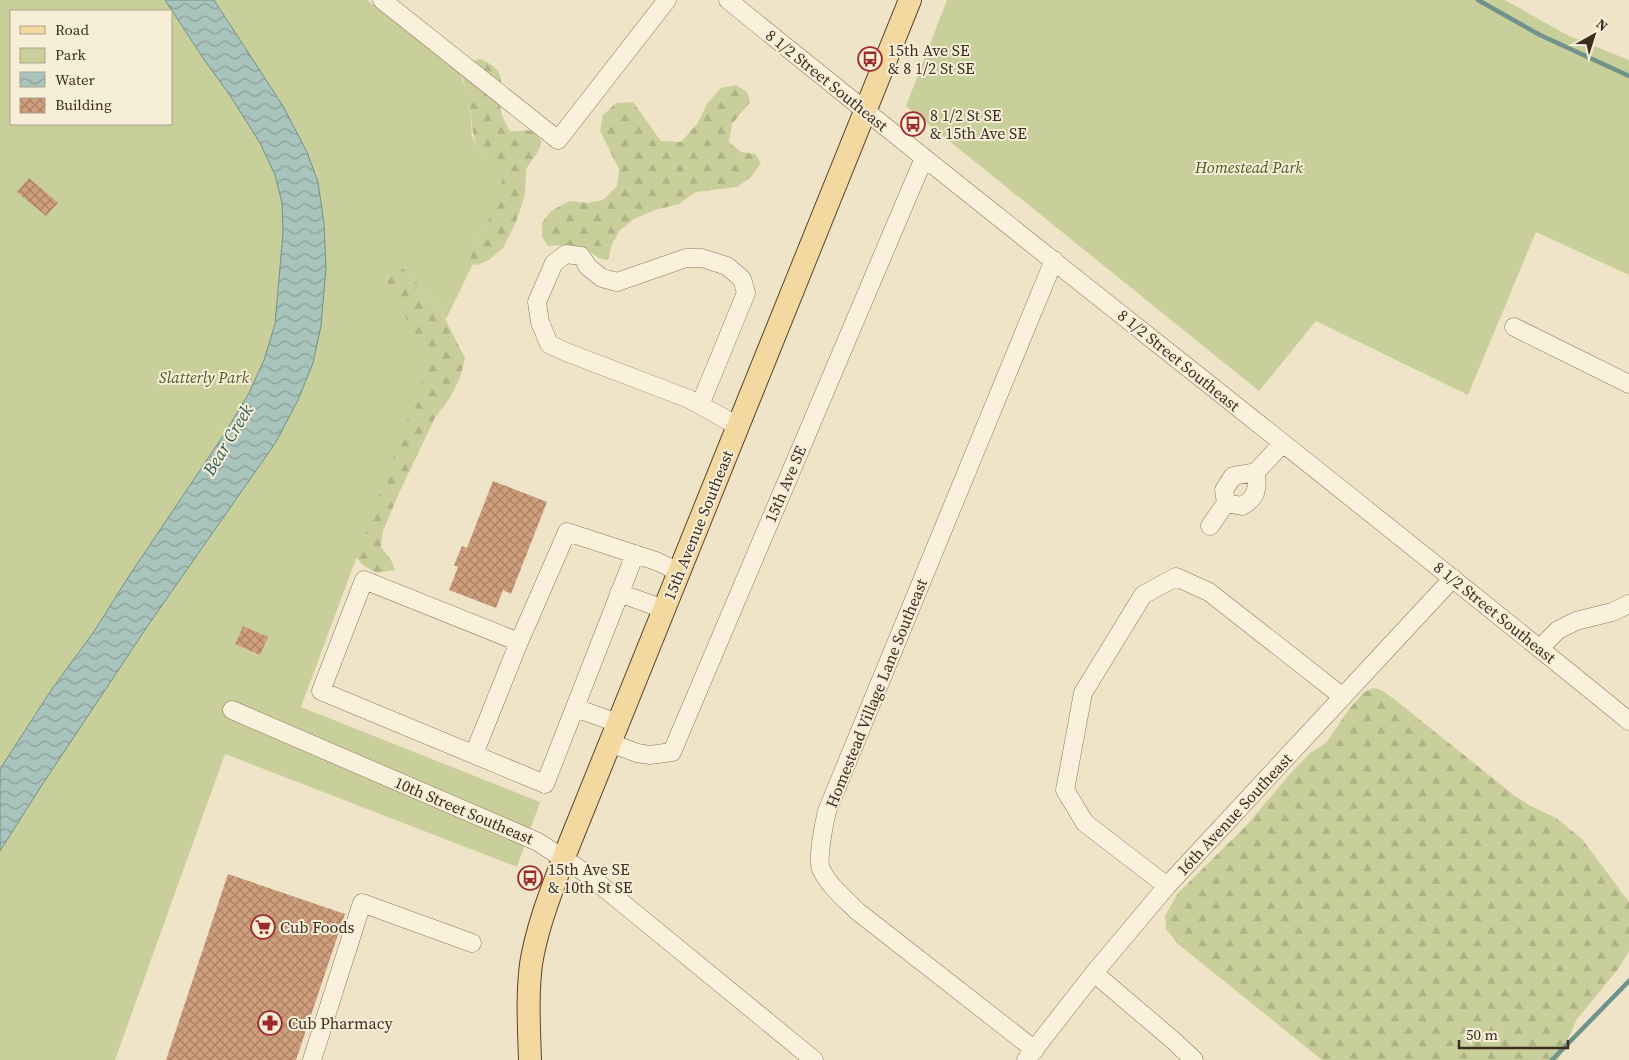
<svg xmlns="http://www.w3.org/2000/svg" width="1629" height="1060" font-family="'Source Serif 4',serif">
<defs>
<pattern id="forest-firs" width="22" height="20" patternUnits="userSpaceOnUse" patternTransform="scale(1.25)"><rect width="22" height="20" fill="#c9cf9b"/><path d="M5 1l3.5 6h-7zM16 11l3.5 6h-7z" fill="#aeb285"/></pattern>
<pattern id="water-waves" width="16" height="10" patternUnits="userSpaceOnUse" patternTransform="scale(1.25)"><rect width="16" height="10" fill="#a9c4bc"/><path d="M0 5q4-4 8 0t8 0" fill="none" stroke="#8ba098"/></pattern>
<pattern id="building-cross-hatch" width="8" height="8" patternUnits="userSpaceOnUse" patternTransform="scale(1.25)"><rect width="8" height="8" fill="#cf9f7d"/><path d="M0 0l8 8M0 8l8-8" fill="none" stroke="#a98266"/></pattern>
</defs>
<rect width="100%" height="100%" fill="#f0e4c8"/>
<!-- forest -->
<path fill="url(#forest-firs)" d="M480,59c28,11 20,23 20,46 1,10 5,18 10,26 16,2 20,-7 31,10l-2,9 -13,19 -1,26 -9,27 -13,26 -14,12 -11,5 -5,-1 -3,-5 3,-14 14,-22 2,-70 -11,-3c-7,-18 -6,-30 -9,-48 -2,-12 -7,-20 -7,-32l9,-8z
M736,85l11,7 3,10 -18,22 -3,18 12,10 14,2 6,9 -10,14 -14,10 -41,5 -17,12 -24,6 -21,9 -14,11 -8,14 -4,16c-12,-1 -12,-5 -21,-10 -13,-6 -25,-5 -39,-4l-6,-9v-14l9,-12 19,-10 18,2 15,-3 14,-14 2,-17 -19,-38 3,-16 13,-12 17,-1 28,39 20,1 16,-18 10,-20 14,-16z
M395,263l16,11 15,21 15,16 24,47 -5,20 -11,21 -14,19 -36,75 -16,38 -2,16 10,13 4,10 -19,3 -13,-8 -12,-14 37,-278z
M1374,688l7,2 13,9 121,97 16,10 25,12 26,21 47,63v49l-11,18 -41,50 -19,41h-236l-144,-116 -12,-15 -1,-13 13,-23 68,-67 44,-52 20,-21 16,-10 24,-35 14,-16z"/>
<!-- green -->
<path fill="#c9cf9b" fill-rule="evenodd" d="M0,0h367l95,75v5l7,18 3,38 6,14 11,3 14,21 -3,23 -13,26 -14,22 -3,14 3,5 -27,55 -5,-8 -15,-16 -15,-21 -15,-10 -8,9 -2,10 44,76 -129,348 239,95 -23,65 -292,-113 -110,306h-115zM11,11h160v113h-160z
M947,0h558l64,36 60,24v215l-93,-43 -68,163 -152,-74 -57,70 -353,-285z"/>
<!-- water -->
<path fill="url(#water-waves)" stroke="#6f938a" d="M165,0h49l69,106 24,46 11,30 6,41 2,45 -5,58 -8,37 -15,37 -22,42 -127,182 -107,161 -42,66v-82l52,-80 43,-59 34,-54 94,-140 26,-43 15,-33 11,-36 8,-91 -1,-30 -7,-28 -15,-32 -29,-46 -28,-39z"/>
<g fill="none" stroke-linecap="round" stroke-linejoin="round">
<!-- stream -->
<path stroke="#6f938a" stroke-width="4.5" d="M1478,0l62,35 89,41
M1552,1060l77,-79"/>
</g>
<!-- building -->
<path fill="url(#building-cross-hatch)" d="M29,178l29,25 -12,13 -29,-24z
M493,481l54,21 -36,92 -8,-4 -7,18 -47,-18 9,-23 -4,-2 8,-19 5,2z
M243,626l25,11 -8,18 -25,-11z
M228,874l117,40 -49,146h-130z"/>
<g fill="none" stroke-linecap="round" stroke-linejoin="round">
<!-- minor casing -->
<g stroke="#8d765c" stroke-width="19">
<path id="minor" d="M382,0l176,140 109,-140
M728,0c298,242 603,478 901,721
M1514,327l115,57
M700,405l46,-112 -4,-14 -15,-13 -25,-8h-16l-69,24 -15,-4 -14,-11 -7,-11 -15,-2 -12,9 -17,39 3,20 9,22 17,8 123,47 49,27
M1226,503l16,3c15,-8 16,-18 14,-34
M1210,526l16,-23 -2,-13 9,-14 23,-4 27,-29
M635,554l-90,230 -224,-93 43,-111 155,62 48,-110 89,29 23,11
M619,593l45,16
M1540,648l18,-18 18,-9 36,-9 17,-8
M575,708l43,15
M232,710l306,132 49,32 227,186
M610,743l27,10 13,2 22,-3 252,-594
M474,754l45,-112
M1167,886l-82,-63 -20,-33 18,-97 60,-98 33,-18 33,15 134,105
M1094,973l80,68 20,19
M1035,1050l-178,-139c-12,-12 -28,-25 -36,-42 -4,-10 3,-46 6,-58l227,-551
M312,1060l50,-157 110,40
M1026,1060l68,-87 73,-87 286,-308"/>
</g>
<!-- major casing -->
<g stroke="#5b4430" stroke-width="24">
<path id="major" d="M530,1060c-1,-32 -3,-64 1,-96 6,-37 20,-72 33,-107l346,-857"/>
</g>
<!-- minor -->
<use href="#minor" stroke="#faf1dc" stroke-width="18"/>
<!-- major -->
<use href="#major" stroke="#f3d9a0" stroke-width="22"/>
</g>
<!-- icons -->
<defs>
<g id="bus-ring" transform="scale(1.25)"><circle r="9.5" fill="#f7eed8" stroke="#9e2a2b" stroke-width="1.5"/><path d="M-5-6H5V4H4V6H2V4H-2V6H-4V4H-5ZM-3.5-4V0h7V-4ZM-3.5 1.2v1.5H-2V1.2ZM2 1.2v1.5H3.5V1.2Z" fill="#9e2a2b"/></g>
<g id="supermarket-ring" transform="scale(1.25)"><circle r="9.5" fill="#f7eed8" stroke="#9e2a2b" stroke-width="1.5"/><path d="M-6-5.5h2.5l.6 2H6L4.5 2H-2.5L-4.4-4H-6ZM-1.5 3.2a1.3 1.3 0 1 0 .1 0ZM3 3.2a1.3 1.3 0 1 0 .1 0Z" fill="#9e2a2b"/></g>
<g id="pharmacy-ring" transform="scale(1.25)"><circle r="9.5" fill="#f7eed8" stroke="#9e2a2b" stroke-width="1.5"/><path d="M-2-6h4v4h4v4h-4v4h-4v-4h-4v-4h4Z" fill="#9e2a2b"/></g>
</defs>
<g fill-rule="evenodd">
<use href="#bus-ring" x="870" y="59"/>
<use href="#bus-ring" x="913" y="124"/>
<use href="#bus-ring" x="530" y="878"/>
<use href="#supermarket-ring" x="263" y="927"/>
<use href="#pharmacy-ring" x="270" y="1023"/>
</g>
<g text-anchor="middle" stroke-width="4" stroke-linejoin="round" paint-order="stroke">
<!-- poi labels -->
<g font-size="16" fill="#3d2e20" stroke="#f7eed8" text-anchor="start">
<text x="888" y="56">15th Ave SE<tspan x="888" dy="18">&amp; 8 1/2 St SE</tspan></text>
<text x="930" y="121">8 1/2 St SE<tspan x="930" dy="18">&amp; 15th Ave SE</tspan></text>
<text x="548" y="875">15th Ave SE<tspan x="548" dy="18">&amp; 10th St SE</tspan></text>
<text x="280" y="933">Cub Foods</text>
<text x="288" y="1029">Cub Pharmacy</text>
</g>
<!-- street labels -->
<g font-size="16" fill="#3d2e20" stroke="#f7eed8">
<text transform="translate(827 80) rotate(39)" y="6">8 1/2 Street Southeast</text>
<text transform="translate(1179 360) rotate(39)" y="6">8 1/2 Street Southeast</text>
<text transform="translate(785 484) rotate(-67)" y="6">15th Ave SE</text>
<text transform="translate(698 525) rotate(-68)" y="6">15th Avenue Southeast</text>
<text transform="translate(1495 612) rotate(39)" y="6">8 1/2 Street Southeast</text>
<text transform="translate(876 693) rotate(-68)" y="6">Homestead Village Lane Southeast</text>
<text transform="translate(464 810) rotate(23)" y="6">10th Street Southeast</text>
<text transform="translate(1234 814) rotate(-47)" y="6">16th Avenue Southeast</text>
</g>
<!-- park labels -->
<g font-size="16" font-style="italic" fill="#4d5a26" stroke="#f7eed8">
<text x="1249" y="173">Homestead Park</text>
<text x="204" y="383">Slatterly Park</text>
</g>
<!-- water labels -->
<g font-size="18" font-style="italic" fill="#2f5d5a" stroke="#f7eed8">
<text transform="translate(228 440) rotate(-59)" y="6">Bear Creek</text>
</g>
</g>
<!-- legend -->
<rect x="10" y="10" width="162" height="115" fill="#f7eed8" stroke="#ada18e"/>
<rect x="20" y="26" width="25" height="8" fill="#f3d9a0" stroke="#ada18e"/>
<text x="55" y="35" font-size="15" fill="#3d2e20">Road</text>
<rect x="20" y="48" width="25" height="15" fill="#c9cf9b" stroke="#ada18e"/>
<text x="55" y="60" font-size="15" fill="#3d2e20">Park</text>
<rect x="20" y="72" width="25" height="15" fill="url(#water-waves)" stroke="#ada18e"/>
<text x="55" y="85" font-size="15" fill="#3d2e20">Water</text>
<rect x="20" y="98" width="25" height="15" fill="url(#building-cross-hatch)" stroke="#ada18e"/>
<text x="55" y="110" font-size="15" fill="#3d2e20">Building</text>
<!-- north arrow -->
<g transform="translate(1594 35) rotate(39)" stroke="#f7eed8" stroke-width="4" paint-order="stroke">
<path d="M0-4L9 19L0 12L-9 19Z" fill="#3d2e20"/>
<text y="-8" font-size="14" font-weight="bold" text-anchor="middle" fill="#3d2e20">N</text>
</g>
<!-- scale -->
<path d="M1459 1040v8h109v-8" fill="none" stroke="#3d2e20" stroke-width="2.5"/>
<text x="1466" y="1040" font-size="15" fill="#3d2e20" stroke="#f7eed8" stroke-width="4" paint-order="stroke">50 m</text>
</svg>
